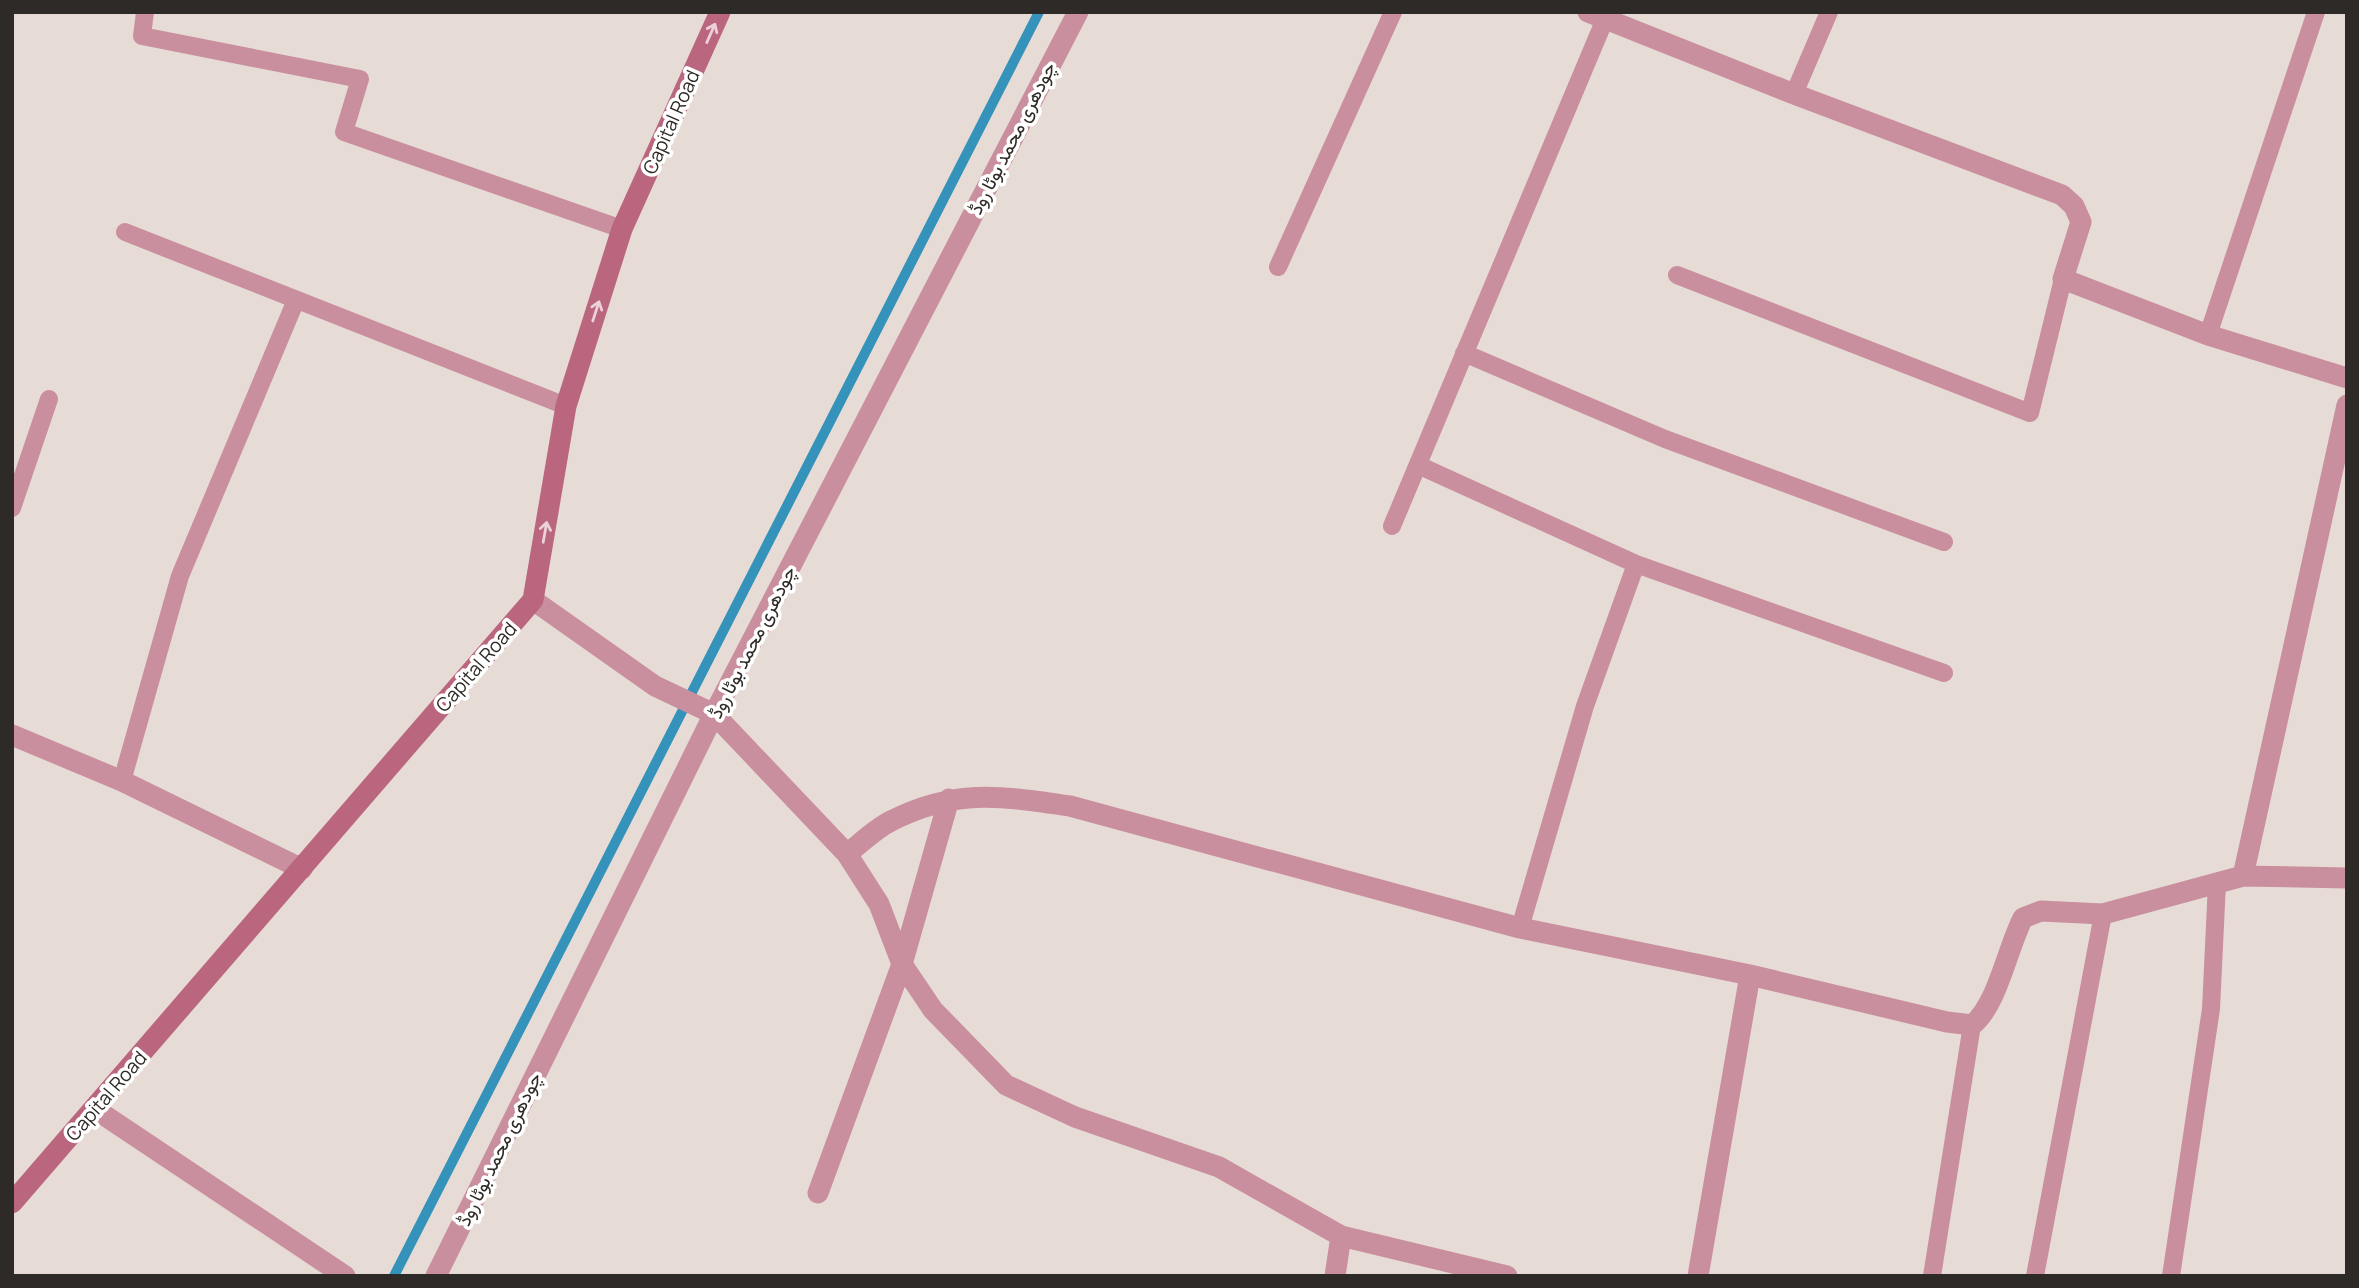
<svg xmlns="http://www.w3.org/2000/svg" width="2359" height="1288" font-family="Manrope,Vazirmatn,sans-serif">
<rect width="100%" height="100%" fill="#e7dcd5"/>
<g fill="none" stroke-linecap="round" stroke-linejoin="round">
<!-- stream -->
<path stroke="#3592ba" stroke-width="10" d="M394,1276l645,-1264"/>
<!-- lane -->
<path stroke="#ca8f9e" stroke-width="18" d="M145,12l-3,24 218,43 -16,53 278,97
M1794,94l35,-82
M125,232l441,174
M1278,267l115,-255
M1677,275l353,138 33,-134
M2208,335l108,-323
M1464,353l201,86 279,103
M1418,465l218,99 308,109
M12,508l37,-109
M1392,526l213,-507
M122,781l58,-205 116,-276
M1520,928l65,-222 51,-142
M1932,1276l40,-251
M2035,1276l68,-362
M2171,1276l40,-267 6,-126"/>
<!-- street -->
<path stroke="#ca8f9e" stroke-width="21" d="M1588,12l206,82 268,101 12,11 7,16 -18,57 145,56 139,43
M533,600l122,86 59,28 133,140c14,-11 28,-25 44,-33 65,-33 110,-25 179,-15l450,122 230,47 197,47 25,3c25,-19 35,-76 51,-107l18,-7 62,3 140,-38 104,2
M12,735l110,46 180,88
M847,854l32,50 23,60 31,46 73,75 69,32 144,50 122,69 166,40
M2243,876l104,-471
M95,1109l250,167
M818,1193l84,-229 47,-165
M436,1276l278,-562 364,-702
M1335,1276l6,-40
M1698,1276l52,-301"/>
<!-- secondary -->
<path stroke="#bb667f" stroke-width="21" d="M12,1203l521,-603 33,-194 56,-177 98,-217"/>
</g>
<!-- one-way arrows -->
<defs><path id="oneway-shaft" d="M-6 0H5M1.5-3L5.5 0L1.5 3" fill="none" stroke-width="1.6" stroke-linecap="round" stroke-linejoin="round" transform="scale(1.75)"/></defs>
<g stroke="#ebd1d9">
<use href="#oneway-shaft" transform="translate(711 33) rotate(-66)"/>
<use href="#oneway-shaft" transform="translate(596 311) rotate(-72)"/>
<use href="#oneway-shaft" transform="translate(545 532) rotate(-80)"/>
</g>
<g text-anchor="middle" stroke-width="7" stroke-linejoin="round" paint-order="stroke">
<!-- street labels -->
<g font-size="19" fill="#2e2a27" stroke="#fff">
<text transform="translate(671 122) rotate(-66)" y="7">Capital Road</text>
<text transform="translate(1012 138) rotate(-63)" y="7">چودھری محمد بوٹا روڈ</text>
<text transform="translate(752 642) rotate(-63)" y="7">چودھری محمد بوٹا روڈ</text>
<text transform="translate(476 667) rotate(-49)" y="7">Capital Road</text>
<text transform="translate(106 1096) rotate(-49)" y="7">Capital Road</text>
<text transform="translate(499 1149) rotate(-64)" y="7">چودھری محمد بوٹا روڈ</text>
</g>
</g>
<!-- border -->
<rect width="2359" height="1288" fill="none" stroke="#2e2a27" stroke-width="28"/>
</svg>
